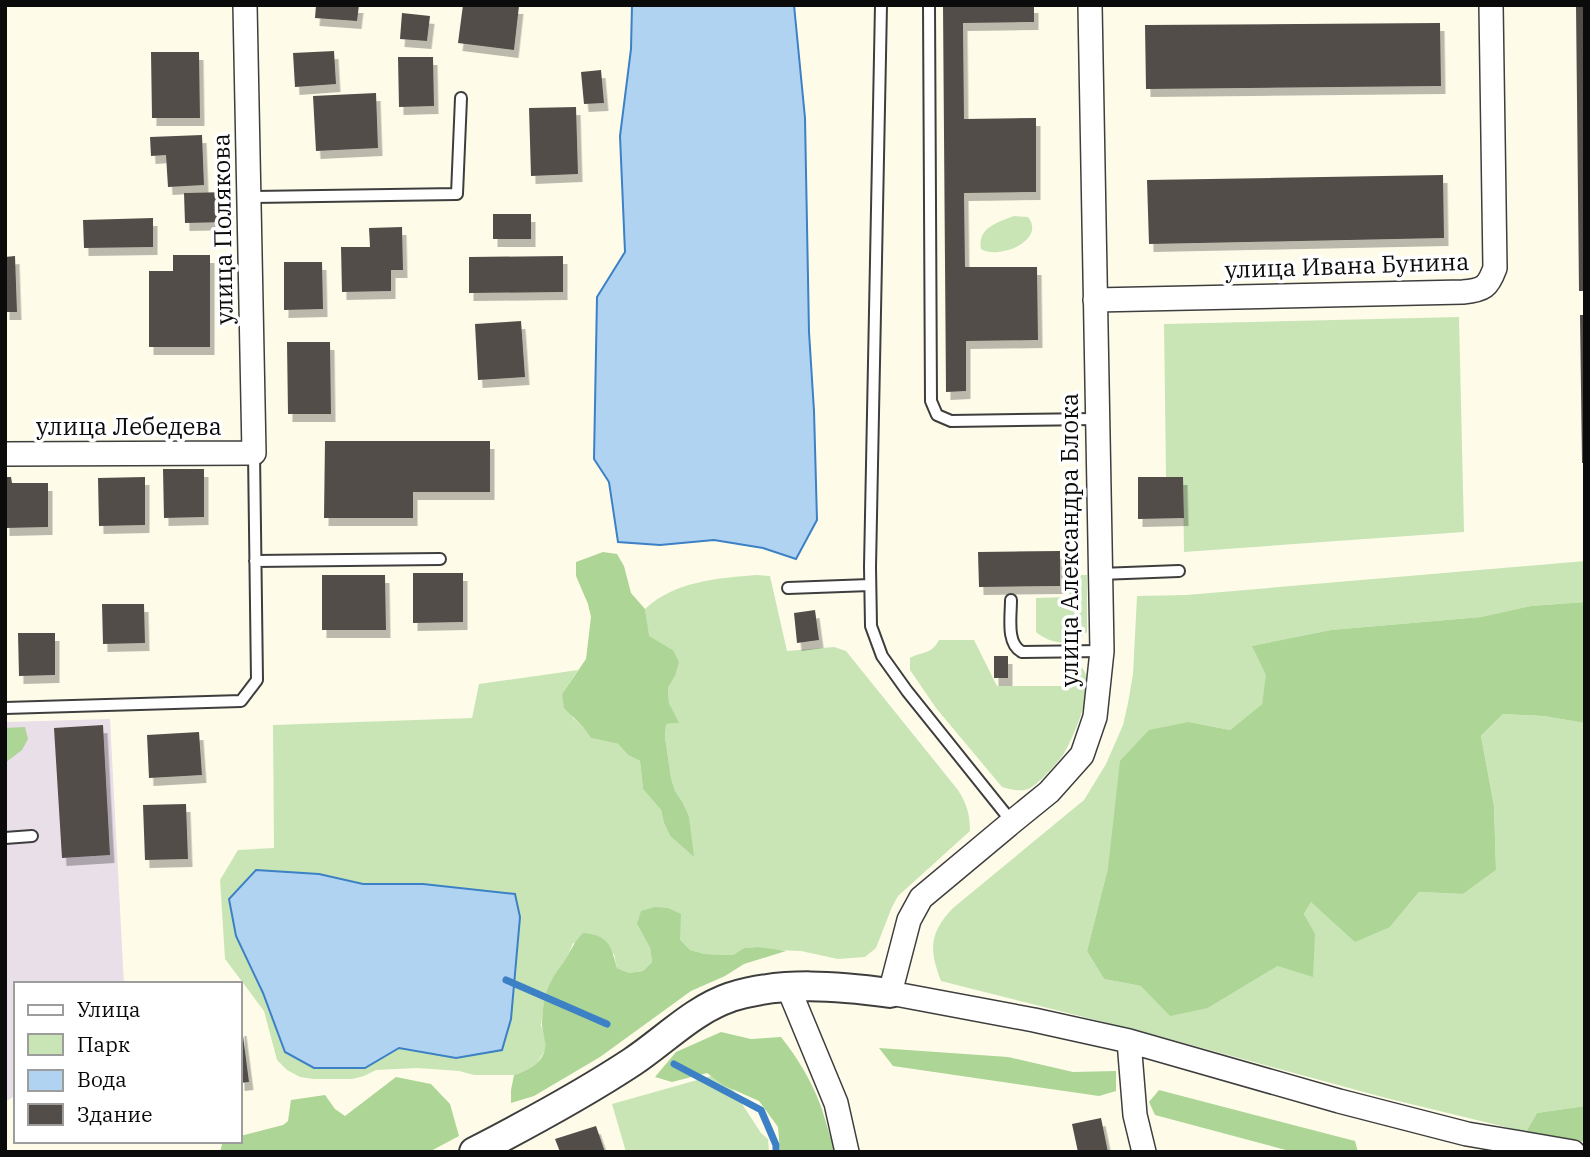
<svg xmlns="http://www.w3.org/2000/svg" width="1590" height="1157" font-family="'IBM Plex Serif',serif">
<defs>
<filter id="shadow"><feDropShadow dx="4.5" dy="8" stdDeviation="0" flood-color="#0004"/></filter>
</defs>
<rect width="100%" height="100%" fill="#fefce9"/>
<!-- industrial -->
<path fill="#e9dfe9" d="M110,719l14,265h-108v111l-11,7v-380z"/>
<!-- green -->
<path fill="#c9e5b6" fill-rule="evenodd" d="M1014,216l14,1c19,24 -31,43 -47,32 -4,-21 17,-27 33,-33z
M1459,317l5,215 -280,20 -1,-75h-17l-2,-153z
M1585,561v41l-54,4 -50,11 -150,13 -78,16 14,29 -5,29 -32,26 -41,-8 -81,146 -21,83 17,28 37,7 67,22 70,-42 37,-31 -11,-21 7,-12 79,25 29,-35 44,2 33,-24 -2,-64 -13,-70 22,-22 40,2 42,7v383l-48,7 -11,19 -140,-34 -235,-64 -210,-53c-12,-31 -12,-48 12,-73l131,-108 22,-36 17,-39 5,-22 5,-29 4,-78 49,-1z
M757,575l13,1 17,75 47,-4 12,4 112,139c9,14 12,25 12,41l-72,65 -6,11 -16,41 -11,9 -27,2 -37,-8 -30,-1 -13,-3 -14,1 -11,7 -28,-1 -15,-4 -10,-9 -43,-17 13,24 2,14 -9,9 -14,2 -12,-5 -3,-14 -41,-11 -5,12 -18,28 -5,13 -4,29 4,13v13l-8,12 -10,7 -13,5h-40l-15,-4 -42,-3 -41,2 -12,6 -12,3h-39l-13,-2 -13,-7 -10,-10 -13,-49 -39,-52 -5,-79 18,-30 36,-2 -1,-123 199,-7 7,-34 99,-14 -16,24 11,24 10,9 8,11 27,6 10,11 12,6 3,28 18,21 3,13 6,13 23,20 -4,-40 -6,-13 -8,-12 -4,-13 -6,-41 1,-13 12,-1 -9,-20 -1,-15 7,-12 -2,-26 -25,-14 -3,-27c30,-28 73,-31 112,-34zM256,870l63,4 44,10h60l92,10 5,23 -9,102 -9,31 -46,8 -57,-10 -34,20 -80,-17 -22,-58z
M1069,575h18v57c-3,2 -6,6 -10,8 -13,6 -31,1 -41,-8v-34l33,-1z
M939,640h35l23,46h66l4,-8 2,-15c39,0 4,76 -6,92 -6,8 -26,31 -35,34 -8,3 -19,0 -26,-2l-66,-79 -26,-38v-12c13,-7 21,-3 29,-18z
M722,1073l39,60 7,6 1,13h-143l-14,-48z"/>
<!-- forest -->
<path fill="#acd596" d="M603,552l14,2 7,12 7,27 14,16 4,27 24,14 6,12 -4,14 -7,12 1,15 10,20 -13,1 -1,13 6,41 4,13 8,12 6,13 5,41 -24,-21 -6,-13 -3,-13 -18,-21 -3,-28 -12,-6 -10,-11 -27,-6 -8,-11 -19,-19 -2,-14 24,-35 5,-42 -3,-13 -12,-28v-14z
M1585,602v121l-42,-7 -40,-2 -22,22 13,70 2,64 -33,24 -44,-2 -29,35 -35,15 -44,-40 -7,12 11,20 -2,43 -35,-11 -70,42 -38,8 -29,-30 -37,-7 -17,-28 21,-83 12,-107 29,-31 40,-8 41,8 32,-26 4,-29 -14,-29 79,-16 150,-13 50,-11z
M25,727l3,12 -6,11 -17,13v-35z
M655,907l13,1 13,6 -1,26 10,10 15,4 28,1 11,-7 14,-1 28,4 -42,13 -19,12 -34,15 -91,66 -66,39 -23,7v-13l3,-15c12,-4 25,-10 30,-22 4,-11 -3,-22 -2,-32 1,-13 2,-26 8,-38 5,-10 12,-18 18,-28 5,-9 8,-15 15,-22 25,2 28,12 34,35l12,5 14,-2 9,-9 -2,-14 -13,-24 4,-13z
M721,1032l30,7 30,-2c16,20 30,43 39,67 6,16 9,32 16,48h-56l-2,-25 -19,-26 -36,-16 -16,-12 -35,9 -17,-5 21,-25z
M879,1048l129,9 65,15 43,-1v20l-17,5 -206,-30z
M396,1077l35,7 19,20 9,32 -30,16h-209l3,-11h17v-5l43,-11 5,-4 3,-21 34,-5 10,14 10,7z
M1159,1090l196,51 3,11h-65l-138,-37 -6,-13z
M1585,1106v36l-59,-10 11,-19z"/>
<!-- water -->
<path fill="#b1d3f2" stroke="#3c80c5" stroke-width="2" d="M632,5h162l11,113 4,214 5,79 3,109 -21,39 -33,-11 -49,-8 -54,5 -42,-3 -9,-60 -15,-23 3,-162 28,-45 -5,-116 11,-87z
M256,870l63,4 44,10h60l92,10 5,23 -9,102 -9,31 -46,8 -57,-10 -34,20h-51l-29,-16 -22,-59 -27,-57 -7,-37z"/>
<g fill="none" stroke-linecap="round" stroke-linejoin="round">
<!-- stream -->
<path stroke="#3c80c5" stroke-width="7" d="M506,980l101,44
M674,1064l87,46 15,35v7"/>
</g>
<!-- building -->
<path fill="#524d48" filter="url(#shadow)" d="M316,5h43l-2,16 -42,-3z
M463,5l56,1 -5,44 -56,-7z
M943,5h91v17l-71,1 1,96 72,-1v74l-72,1 1,74h72l1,73 -72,1v50l-20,1z
M1576,5h9v286h-6z
M402,13l28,3 -3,25 -27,-2z
M1440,23l1,63 -295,3 -1,-64z
M334,51l2,33 -41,3 -2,-34z
M151,52h48l1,66h-48z
M398,57h35l1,49 -35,1z
M601,70l3,33 -20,1 -3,-32z
M376,93l2,55 -62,3 -3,-55z
M576,107l2,67 -47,2 -2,-68z
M202,135l2,50 -36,2 -2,-32 -15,1 -1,-19z
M1443,175l1,63 -295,6 -2,-64z
M229,192v30l-44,1 -1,-30z
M493,214h38v25h-38z
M153,218v29l-69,1 -1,-28z
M402,227l1,43h-12v21l-49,1 -1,-45h29l-1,-19z
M173,255h37v92h-61v-76h24z
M15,256l2,56h-12v-55z
M563,256v36l-94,1v-36z
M284,262h38l1,47 -39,1z
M1580,315h5v148h-3z
M521,321l4,56 -47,3 -3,-56z
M287,342h43l1,72h-43z
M325,441h165v51h-77v26h-89z
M163,469h41v48l-40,1z
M5,477h6l1,6h36v44l-43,1z
M145,477v48l-46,1 -1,-48z
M1138,477h45l1,41 -46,1z
M1060,551v35l-81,1 -1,-35z
M413,573h50v49l-50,1z
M322,575h63l1,55h-64z
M102,604h42l1,39 -42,1z
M815,610l4,30 -22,3 -3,-30z
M18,633h37v42l-36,1z
M994,656h14v22h-14z
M103,725l7,130 -48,3 -8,-130z
M199,732l3,43 -53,3 -2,-43z
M186,804l2,55 -43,1 -2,-55z
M240,1028h2l7,54 -9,1z
M1101,1118l7,34h-30l-6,-28z
M596,1126l9,26h-45l-5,-13z"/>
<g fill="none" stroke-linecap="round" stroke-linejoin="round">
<!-- service casing -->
<g stroke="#3e3e3e" stroke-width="14">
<path id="service" d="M881,5l-11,562 1,59 11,30 25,35 105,131
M929,5l2,396 6,14 14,6 146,-2
M248,197l209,-3 4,-96
M255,561l185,-2
M1100,574l79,-3
M788,588l82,-3
M1011,600c0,17 -5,44 11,52l80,-1
M5,708l236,-7 16,-21 -3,-227
M5,838l27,-2"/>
</g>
<!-- minor casing -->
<g stroke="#3e3e3e" stroke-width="26">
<path id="minor" d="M1090,5l12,646 -7,66 -13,38 -33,37 -37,30 -91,76 -12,22 -19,73 144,27 95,21 210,60 128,33 106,18
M1095,300l368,-8c21,-2 25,-5 32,-24l-4,-263
M5,454l249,-1 -9,-448
M788,987l48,116 11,49
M1129,1041l6,74 9,37"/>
</g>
<!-- tertiary casing -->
<g stroke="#3e3e3e" stroke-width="32">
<path id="tertiary" d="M474,1152c54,-28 108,-57 158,-90 33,-22 61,-52 99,-65 51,-16 107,-11 159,-4"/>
</g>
<!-- service -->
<use href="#service" stroke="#fff" stroke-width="10"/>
<!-- minor -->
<use href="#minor" stroke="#fff" stroke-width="23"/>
<!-- tertiary -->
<use href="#tertiary" stroke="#fff" stroke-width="28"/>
</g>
<g text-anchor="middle" stroke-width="7" stroke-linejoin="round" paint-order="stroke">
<!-- street labels -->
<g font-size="24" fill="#0b0b0b" stroke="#fff">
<text transform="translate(223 229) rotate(-91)" y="8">улица Полякова</text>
<text transform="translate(1347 266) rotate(-2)" y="8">улица Ивана Бунина</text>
<text x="129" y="435">улица Лебедева</text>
<text transform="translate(1070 540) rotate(-90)" y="8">улица Александра Блока</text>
</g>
</g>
<!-- border -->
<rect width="1590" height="1157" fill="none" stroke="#0b0b0b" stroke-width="14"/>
<!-- legend -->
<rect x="14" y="982" width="228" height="161" fill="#ffffff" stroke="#9d9d9d" stroke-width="2"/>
<rect x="28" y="1005" width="35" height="10" fill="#ffffff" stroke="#9d9d9d" stroke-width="2"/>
<text x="77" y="1017" font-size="21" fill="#0b0b0b">Улица</text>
<rect x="28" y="1034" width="35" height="21" fill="#c9e5b6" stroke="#9d9d9d" stroke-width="2"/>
<text x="77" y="1052" font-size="21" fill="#0b0b0b">Парк</text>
<rect x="28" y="1070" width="35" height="21" fill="#b1d3f2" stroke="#9d9d9d" stroke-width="2"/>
<text x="77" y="1087" font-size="21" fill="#0b0b0b">Вода</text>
<rect x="28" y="1104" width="35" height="21" fill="#524d48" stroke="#9d9d9d" stroke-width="2"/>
<text x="77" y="1122" font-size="21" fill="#0b0b0b">Здание</text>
</svg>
